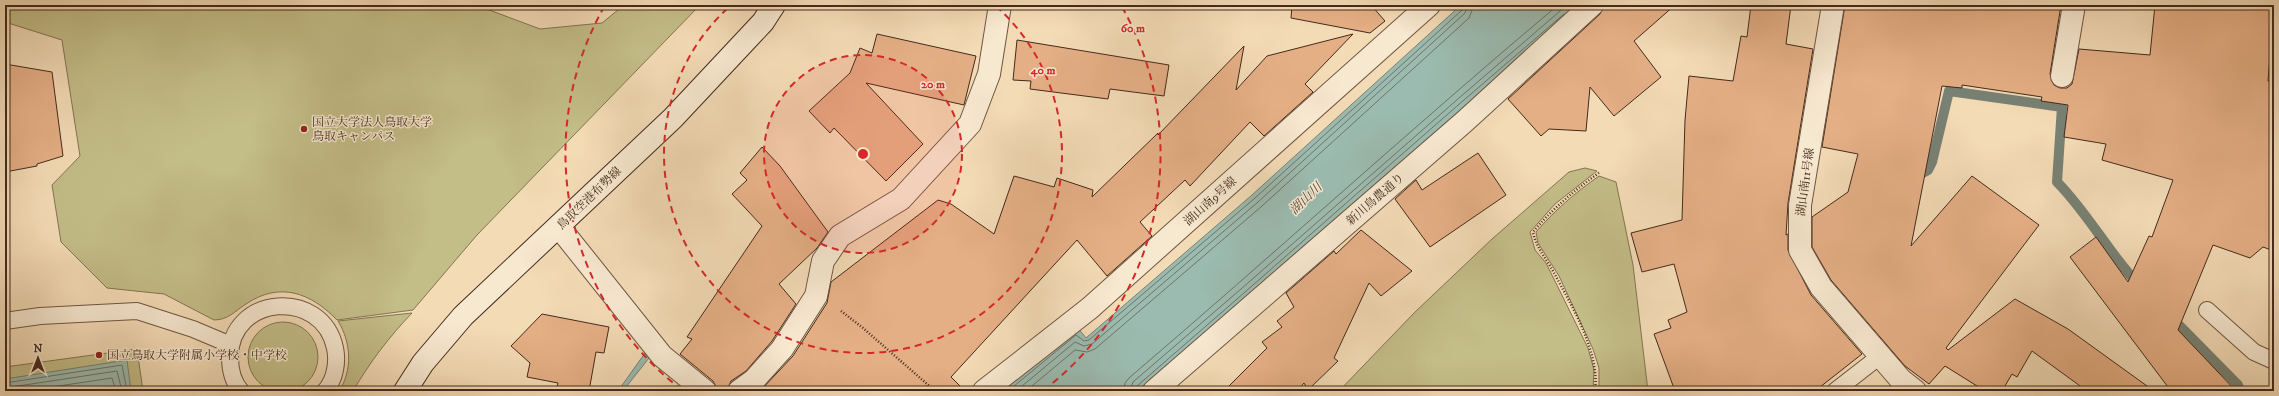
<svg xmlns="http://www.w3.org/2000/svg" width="2279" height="396" font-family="'IM FELL DW Pica','Noto Serif JP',serif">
<rect width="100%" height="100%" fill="#f3dbb6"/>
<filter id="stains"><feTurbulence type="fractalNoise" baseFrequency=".005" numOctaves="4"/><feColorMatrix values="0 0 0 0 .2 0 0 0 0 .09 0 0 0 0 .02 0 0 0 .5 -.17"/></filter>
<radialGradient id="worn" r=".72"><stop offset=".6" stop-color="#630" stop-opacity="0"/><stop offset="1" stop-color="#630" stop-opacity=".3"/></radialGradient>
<!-- green -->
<path fill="#c3bd88" stroke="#847452" d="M5,5h471l64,24 62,-6 22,-18h76l-223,230 -64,75 -76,10c-26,-27 -57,-39 -91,-16 -11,7 -18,16 -32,16l-50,-26 -57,-6 -46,-46 -9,-57 28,-29 -18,-116 -57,-18z
M1585,168l12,3 -42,33 -25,28 5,18 11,13 42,85 6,22 -1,21h-254l76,-79 77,-73 77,-67z
M1599,176l17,6 17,83 15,126h-49v-23l-6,-19 -34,-73 -21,-33 -2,-11c19,-22 39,-39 63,-56z
M412,313c-23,24 -42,49 -59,78h-14c14,-21 12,-49 -1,-70z
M248 357a35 35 0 1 1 70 0a35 35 0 1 1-70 0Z
M137,349l6,42h-138v-24z"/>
<!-- water -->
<path fill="#9bbbb0" stroke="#788174" d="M1461,5h120l-444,386h-135l76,-63 8,10 166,-143z
M645,353l4,5 -26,33h-5z
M127,360l4,31h-126v-12z"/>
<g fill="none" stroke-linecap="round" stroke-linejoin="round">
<!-- shore -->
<path stroke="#707266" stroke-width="1" d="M5,383l117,-18 5,26
M5,388l112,-17 5,20
M25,391l87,-13 4,13
M1008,391l68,-56 8,6 5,-1 166,-142 207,-188 1,-5
M1016,391l59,-49 9,4 8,-2 166,-142 207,-189 3,-8
M1026,391l49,-41 12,2 8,-3 167,-143 207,-188 5,-13
M1124,391l1,-8 4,-5c144,-123 284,-251 429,-373
M1130,391l3,-9c146,-124 288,-253 434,-377
M1135,391l2,-5c143,-123 283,-250 427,-372"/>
<!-- stream -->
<path stroke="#788174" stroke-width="10" d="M1915,177l13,-7 4,-8 17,-71 113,16 -5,75c31,31 52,72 83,104
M2171,317l67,68 2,6"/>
</g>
<!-- building -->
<path fill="#e5af86" stroke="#442a1b" d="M1292,5h79l14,16 -15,12 -79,-15z
M1604,5h71l-41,36 27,36 -47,39 -24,-29 -4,44 -37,-2 -8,7 -33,-37 92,-85z
M1751,5h40l-5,39 27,5 -25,154 -2,32 2,-1v16l23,45 51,59 -47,37h-140l-21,-57 17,-6 -3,-8 19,-8 -13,-48 -32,8 -11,-39 51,-13 3,-100 4,-44 44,5 8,-45 6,1z
M1845,5h216l-11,69 4,11 6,3h7l5,-4 7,-35 71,6 5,-50h119l-6,76h6v170l-11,-4 -13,11 -37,-13 -35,85 58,61h-65l-101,-134 26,-20 32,45 21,-46 3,1 21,-57 -71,-20 4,-16 -42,-7 4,-32 -27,-4 1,-4 -80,-12v3l-20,-2 -31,160 61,-70 67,49 -93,123 2,2 67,-51 53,30 86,62h-67l-55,-40 -15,26 -5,-3 -10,17h-17l-40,-25 -16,18 -24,-18 -74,-86 -19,-33v-30l36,-25 10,-38 -36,-7z
M877,34l99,22 -12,49 -98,-22 57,61 -37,37 -52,-53 -4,5 -21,-22 41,-38 10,-25 12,5z
M1353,34l-48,50 8,8 -49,44 -14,-14 -60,64 -5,-6 -45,42 12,14 -45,40 -30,-36 -126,137 14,14h-205l33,-35 34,-53 4,-21 107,-82 13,4 43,30 20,-58 40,11 3,-9 36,12 -1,7 66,-64v2l86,-89 -8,44 31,-34z
M1017,40l152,25 -5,31 -54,-7 -2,10 -78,-10 1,-8 -18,-1z
M5,64l47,8 11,84 -26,8v2l-32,6z
M762,147l18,19 48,66 -11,16 -38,36 17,20 -24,37 -26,30 -15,10 -4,10h-9l-5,-10 -33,-27 12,-15 -5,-2 75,-111 -30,-32 15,-14 -7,-7z
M1478,153l28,42 -76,52 -35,-48 21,-19 6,10z
M1361,230l51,41 -31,25 -12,-13 -35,75 4,3 -30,29 -4,-7 -7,8h-73l43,-43 -5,-6 20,-15 -5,-6 17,-14 -8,-14 48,-42 2,3z
M542,314l67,13 -5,26 -8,-1 -7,39h-33l2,-8 -31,-6 3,-14 -19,-17z"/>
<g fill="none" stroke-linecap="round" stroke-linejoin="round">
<!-- lane casing -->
<g stroke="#705642" stroke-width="18">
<path id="lane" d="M2207,310l47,42 20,9
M5,321l35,-5 97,-5 56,18 38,16
M241,391c-9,-10 -11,-21 -11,-34 0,-62 92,-70 105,-9 3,14 0,32 -10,43
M1835,391l45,-35"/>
</g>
<!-- street casing -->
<g stroke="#705642" stroke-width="24">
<path id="street" d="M1833,5l-33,200v45l21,37 80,93 14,11
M2062,76l12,-71
M559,227l103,129 43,35
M739,391l15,-11 28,-31 34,-53 7,-35 17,-25 61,-37 69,-75 19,-50 11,-69
M984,391l106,-83 339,-303
M1154,391l310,-269 128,-117"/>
</g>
<!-- secondary casing -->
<g stroke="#442a1b" stroke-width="24">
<path id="secondary" d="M405,391l18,-28 40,-47 210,-198 90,-96 11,-17"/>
</g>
<!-- path -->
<path stroke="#442a1b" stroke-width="2.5" stroke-dasharray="1 2" stroke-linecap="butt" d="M841,311l22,17 72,63
M1595,391c5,-38 -23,-85 -41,-118 -7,-14 -18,-25 -21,-41 20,-24 42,-42 67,-60"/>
<!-- lane -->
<use href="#lane" stroke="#f7e8d0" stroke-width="16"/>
<!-- street -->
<use href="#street" stroke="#f7e8d0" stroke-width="22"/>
<!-- secondary -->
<use href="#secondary" stroke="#f7e8d0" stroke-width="22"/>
</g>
<!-- distance rings -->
<circle cx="863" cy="154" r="99" fill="#d62828" fill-opacity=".12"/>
<g fill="none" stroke="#d62828" stroke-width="2" stroke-dasharray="7 5">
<circle cx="863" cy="154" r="99"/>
<path d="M996 6A199 199 0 1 1 730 6"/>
<path d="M682 390A298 298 0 0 1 604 7M1122 7A298 298 0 0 1 1044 390"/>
</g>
<!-- markers -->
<g fill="#8f2418" stroke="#f7e8d0" stroke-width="1.5">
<circle cx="304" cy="129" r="4"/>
<circle cx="99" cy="355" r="4"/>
</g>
<g text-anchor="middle" stroke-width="3" stroke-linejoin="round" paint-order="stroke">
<!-- poi labels -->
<g font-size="12" fill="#442a1b" stroke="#f7e8d0" text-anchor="start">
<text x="312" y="126">国立大学法人鳥取大学<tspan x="312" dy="14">鳥取キャンパス</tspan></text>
<text x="107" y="359">国立鳥取大学附属小学校・中学校</text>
</g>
<!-- street labels -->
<g font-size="12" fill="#442a1b" stroke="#f7e8d0">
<text transform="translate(1805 182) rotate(-82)" y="4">湖山南11号線</text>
<text transform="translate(589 198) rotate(-44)" y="4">鳥取空港布勢線</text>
<text transform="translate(1375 199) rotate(-41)" y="4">新川鳥農通り</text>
<text transform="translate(1210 201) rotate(-42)" y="4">湖山南9号線</text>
</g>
<!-- water labels -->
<g font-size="13" font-style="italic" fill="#5a4e40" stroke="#f7e8d0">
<text transform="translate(1305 198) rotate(-44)" y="5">湖山川</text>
</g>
</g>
<circle cx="863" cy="154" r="6" fill="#d62828" stroke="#f7e8d0" stroke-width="2"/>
<g font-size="12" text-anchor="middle" font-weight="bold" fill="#d62828" stroke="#f7e8d0" stroke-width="3" stroke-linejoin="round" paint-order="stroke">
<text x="1133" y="32">60 m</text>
<text x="1043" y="74">40 m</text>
<text x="933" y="88">20 m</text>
</g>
<!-- margin -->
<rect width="2279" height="396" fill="none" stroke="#f3dbb6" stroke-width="20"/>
<rect x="6" y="6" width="2267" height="384" fill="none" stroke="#442a1b" stroke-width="2"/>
<rect x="10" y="10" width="2259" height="376" fill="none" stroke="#442a1b"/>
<!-- north arrow -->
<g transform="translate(38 358)" stroke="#f7e8d0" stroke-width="3" paint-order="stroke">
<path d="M0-3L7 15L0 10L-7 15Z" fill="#442a1b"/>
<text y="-6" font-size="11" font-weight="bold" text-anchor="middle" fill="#442a1b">N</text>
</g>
<rect width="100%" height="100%" filter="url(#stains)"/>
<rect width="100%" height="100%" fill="url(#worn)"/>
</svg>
